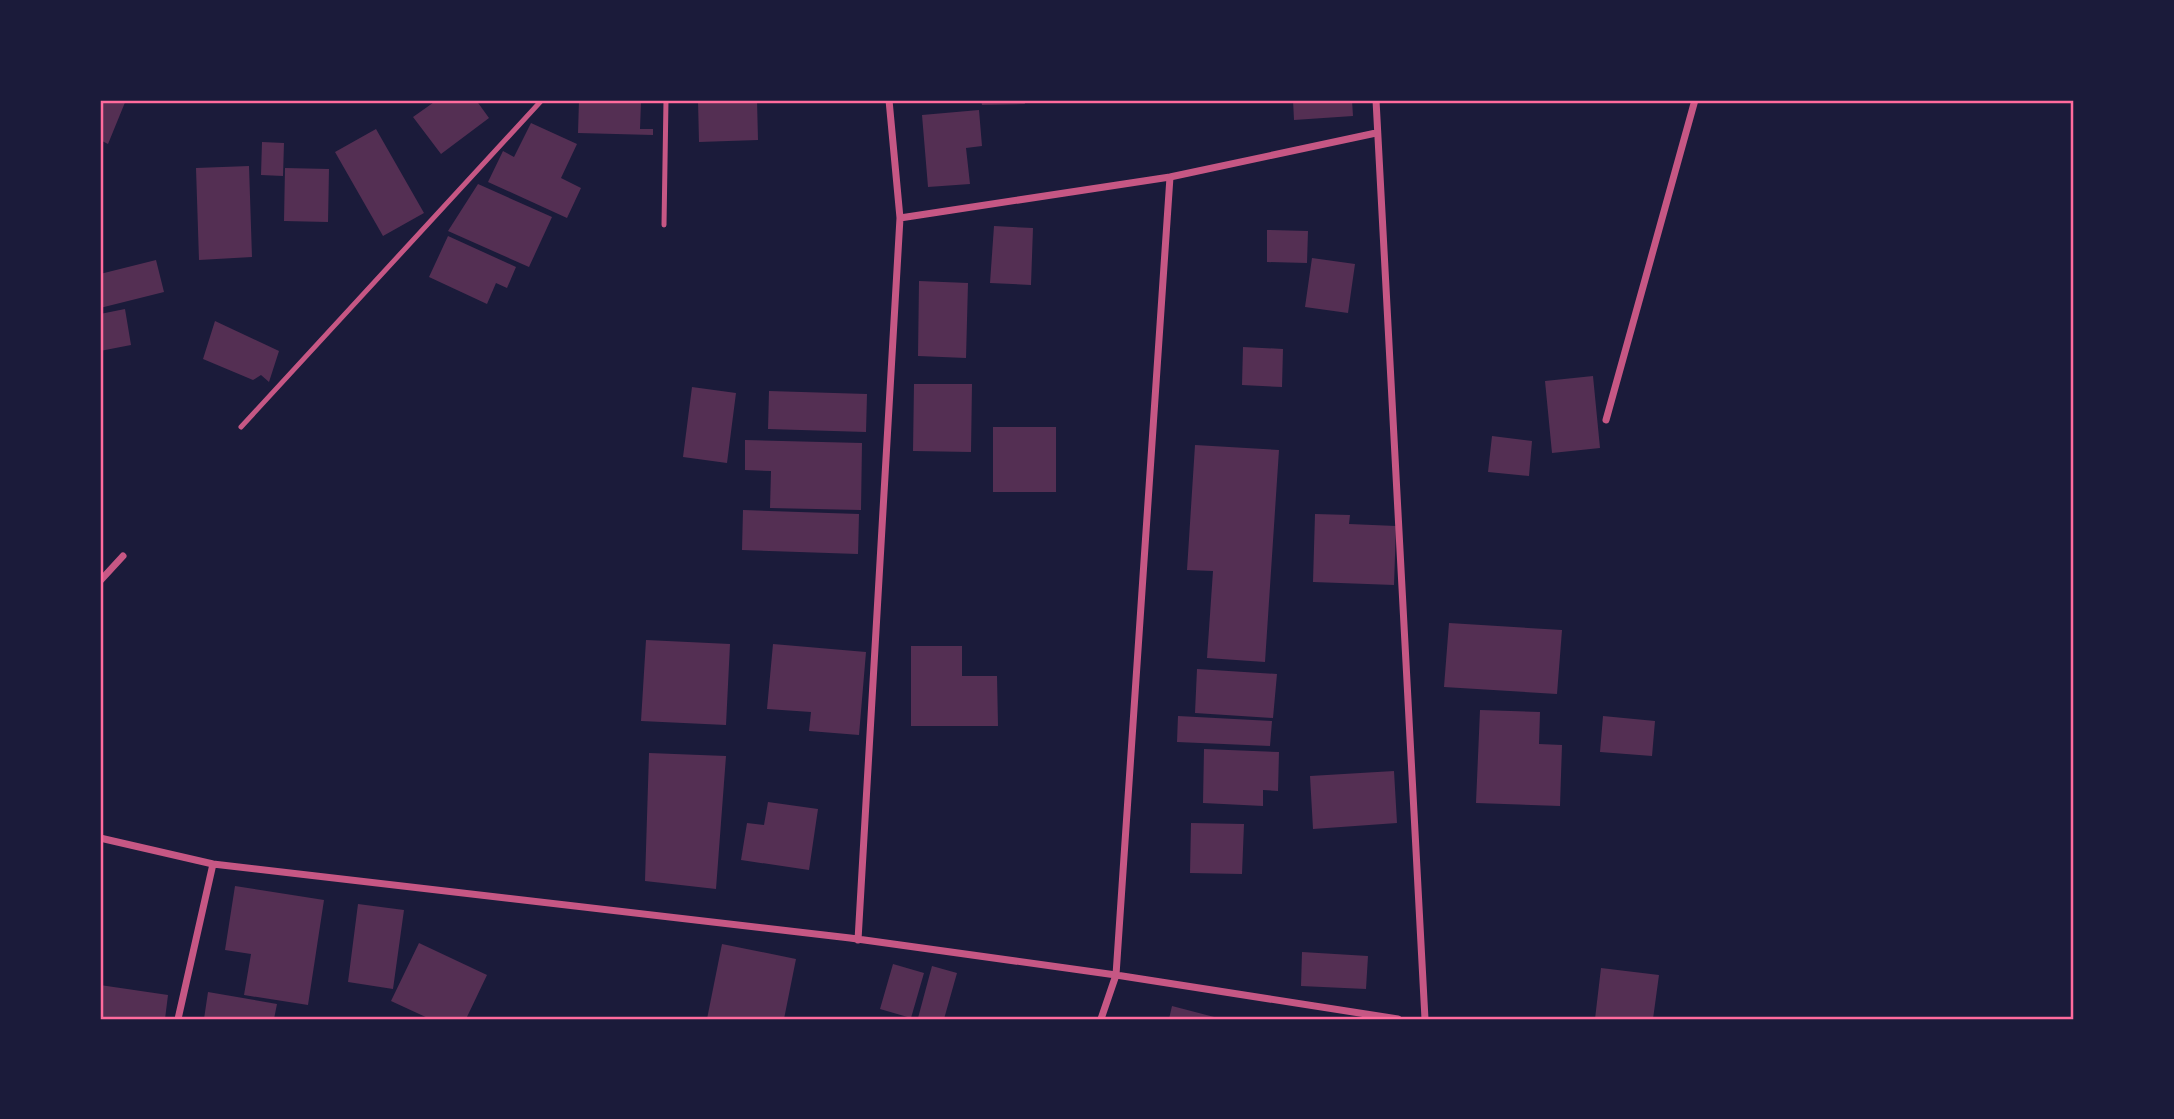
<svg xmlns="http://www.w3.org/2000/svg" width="2174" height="1119" font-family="'Titillium Web',sans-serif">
<rect width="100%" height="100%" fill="#1b1b3a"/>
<!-- building -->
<path fill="#542f53" d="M100,100h26l-18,44 -8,-4z
M437,100h39l13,18 -48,36 -28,-37z
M579,100h75v3l-13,-1 -1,27h13v6l-75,-2z
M698,100h59l1,40 -59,2z
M981,100h43l1,4 -43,1z
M1293,100h59l1,16 -59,4z
M979,110l3,36 -16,2 4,36 -42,3 -6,-72z
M531,123l46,21 -16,34 20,10 -14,30 -79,-36 15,-31 11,6z
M376,129l48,84 -41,23 -48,-84z
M262,142l22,1 -1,33 -22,-1z
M249,166l3,91 -53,3 -3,-92z
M285,168l44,1 -1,53 -44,-1z
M478,184l74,33 -23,50 -81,-36z
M994,226l39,2 -2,57 -41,-2z
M1267,230l41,1 -1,32 -40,-1z
M448,236l68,31 -9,21 -11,-5 -9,21 -58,-27z
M1312,258l43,6 -7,49 -43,-6z
M156,260l8,32 -64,16v-34z
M919,281l49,2 -2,75 -48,-2z
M125,309l6,36 -31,6v-37z
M215,321l64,30 -10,31 -8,-7 -8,5 -50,-21z
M1243,347l40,2 -1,38 -40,-2z
M1593,376l7,72 -48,5 -7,-72z
M914,384h58l-1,68 -58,-1z
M692,387l44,6 -9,70 -44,-6z
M769,391l98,3 -1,38 -98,-3z
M993,427h63v65h-63z
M1492,436l40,5 -3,35 -41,-4z
M745,440l117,3 -1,67 -91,-2 1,-37 -26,-1z
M1195,445l84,5 -14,212 -58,-4 6,-87 -26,-1z
M743,510l116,4 -1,40 -116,-4z
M1315,514l35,1 -1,9 47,2 -2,59 -81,-3z
M1449,623l113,7 -5,64 -113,-7z
M646,640l84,4 -4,81 -85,-4z
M773,644l93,8 -7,83 -50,-4 2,-19 -44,-3z
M911,646h51v30h35l1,50h-87z
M1197,669l80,5 -4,44 -78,-5z
M1480,710l60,2 -1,32 23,1 -2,61 -84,-3z
M1178,716l94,5 -2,25 -93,-4z
M1603,716l52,5 -3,35 -52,-4z
M1204,749l75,3 -1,39 -15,-1v16l-60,-3z
M649,753l77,3 -10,133 -71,-8z
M1394,771l3,52 -84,6 -3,-53z
M768,802l50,7 -9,61 -68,-10 6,-37 17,2z
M1191,823l53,1 -2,50 -52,-1z
M235,886l89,14 -16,105 -64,-10 7,-41 -26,-4z
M358,904l46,6 -11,79 -45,-7z
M419,943l68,32 -21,44h-36l-39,-18z
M722,944l74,15 -12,60h-77z
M1302,952l66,4 -2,33 -65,-3z
M893,964l31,9 -13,45 -31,-9z
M932,966l25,7 -13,46 -26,-1z
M1601,968l58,7 -6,44h-58z
M100,985l68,10 -3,24h-65z
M208,992l69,12 -3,15h-70z
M1172,1006l46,12v1h-49z"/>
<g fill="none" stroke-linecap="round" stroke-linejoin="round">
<!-- service -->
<path stroke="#c65784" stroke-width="5" d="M664,225l2,-125
M241,427l301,-327"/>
<!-- minor -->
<path stroke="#c65784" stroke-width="7" d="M1376,100l49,919
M900,218l270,-41 206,-44
M1606,420l89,-320
M100,581l23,-25
M100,838l113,26 637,74 266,37 282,44
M858,940l42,-722 -11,-118
M178,1019l35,-155
M1101,1019l15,-44 54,-798"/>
</g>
<!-- border -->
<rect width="2174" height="1119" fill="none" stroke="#1b1b3a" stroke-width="203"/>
<rect x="102" y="102" width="1970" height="916" fill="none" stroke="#ff6b9d" stroke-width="2.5"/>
</svg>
